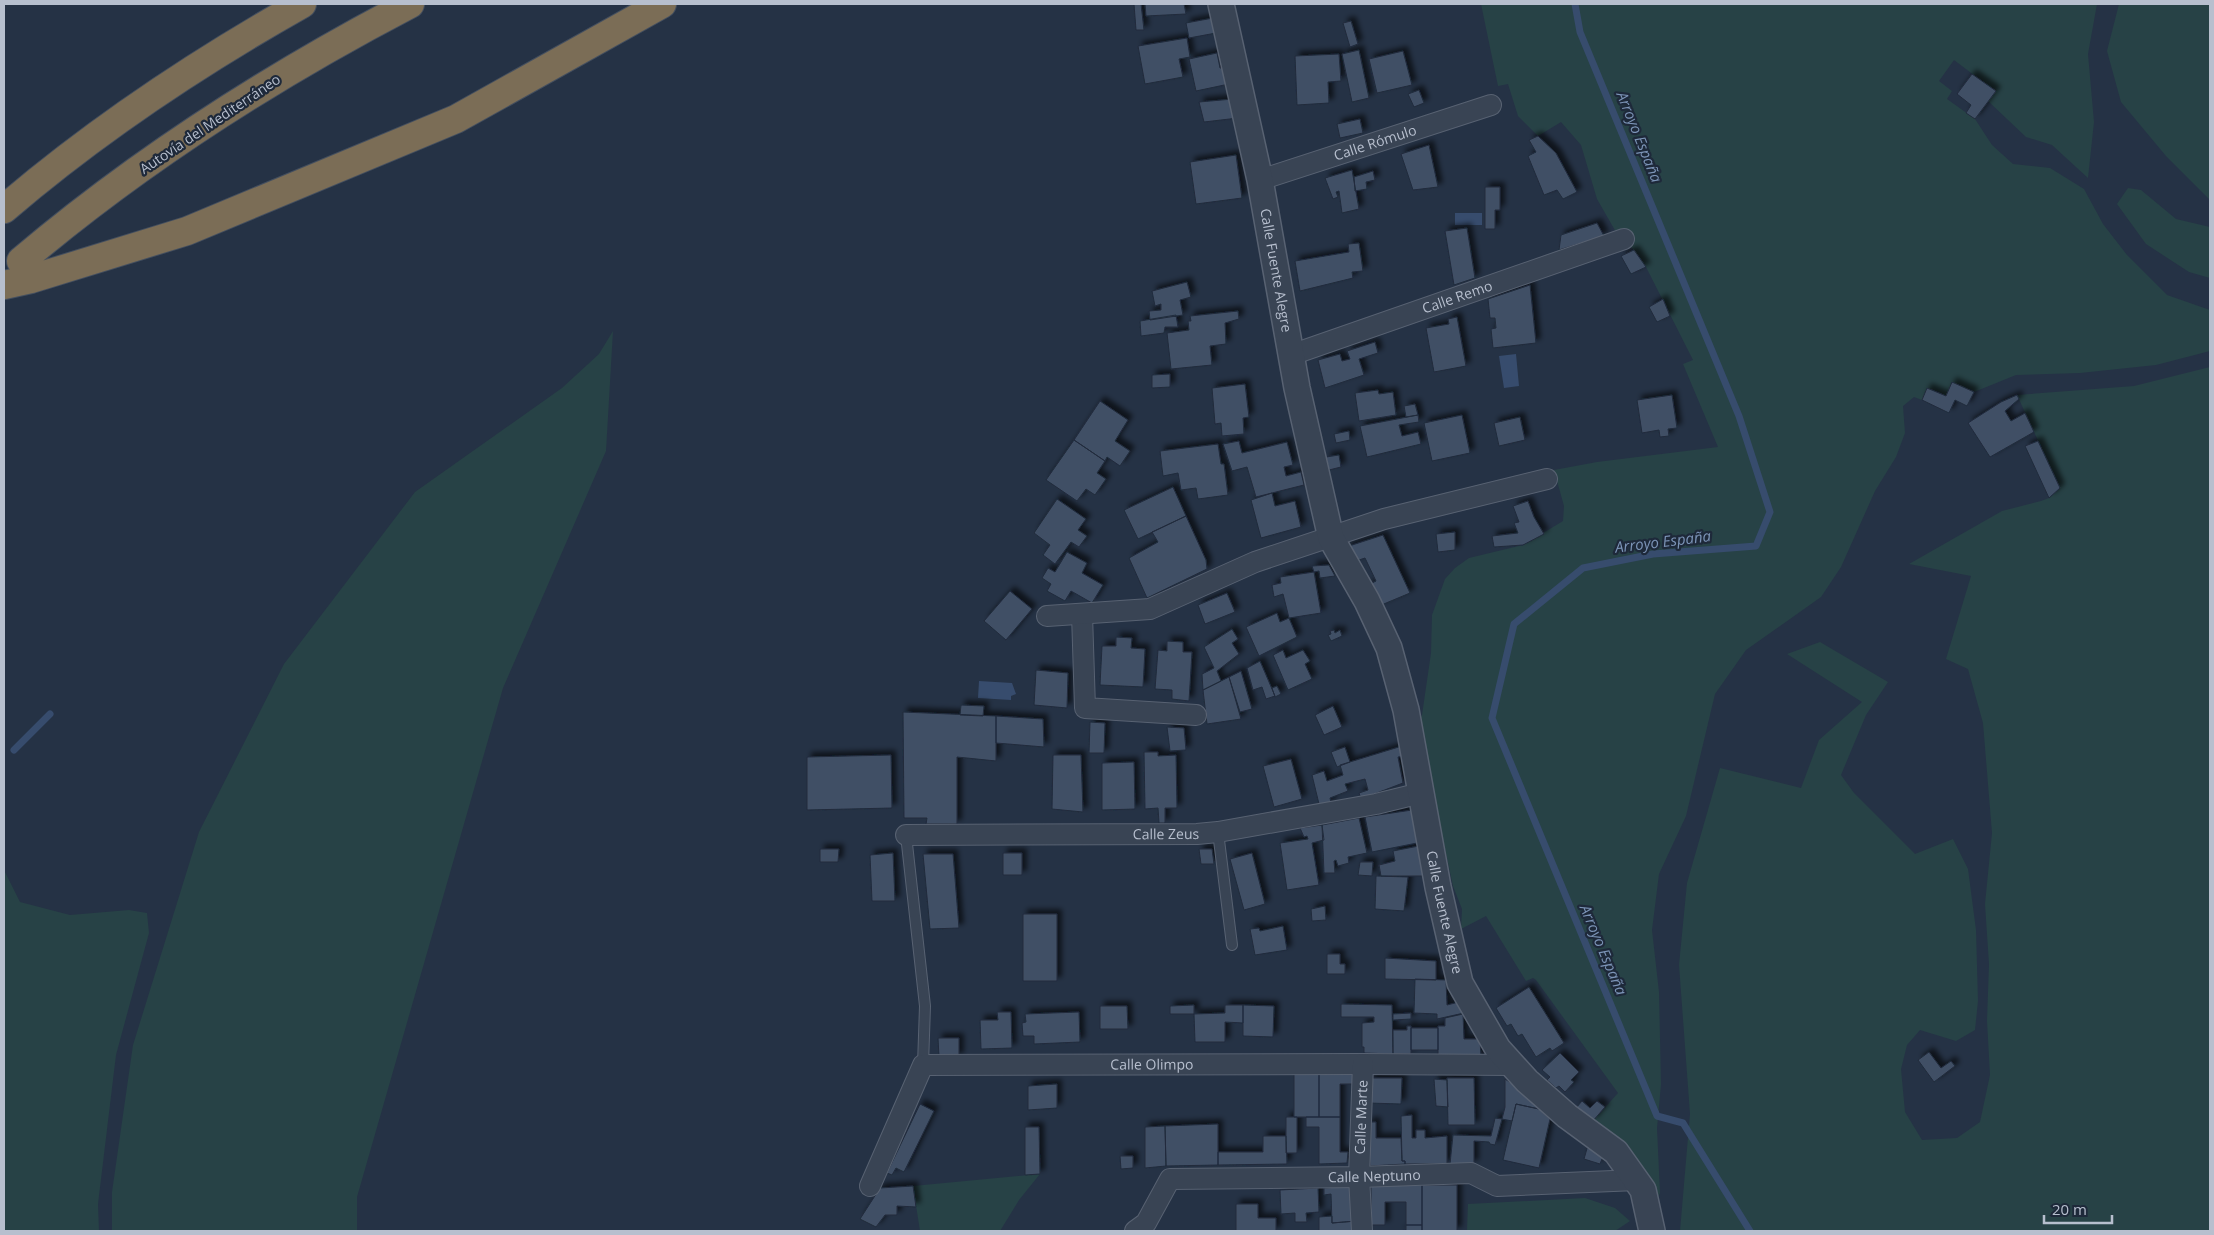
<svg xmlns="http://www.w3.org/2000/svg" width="2214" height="1235" font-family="'Open Sans',sans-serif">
<defs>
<filter id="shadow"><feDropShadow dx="4.5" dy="-4.5" stdDeviation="2.5" flood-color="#0009"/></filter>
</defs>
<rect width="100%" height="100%" fill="#253245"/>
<!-- green -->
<path fill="#274246" d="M1481,4h616l-9,50 6,68 -6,56 -36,-33 -26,-8 -38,-36 7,-10 -41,-31 -15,21 13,10 -5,8 28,20 17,26 21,19 37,4 34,21 19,35 24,31 40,40 43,15v41l-54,14 -76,8 -64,2 -42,17 -22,-10 -6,14 -18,-8 -6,12 -8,-3 -11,9 2,27 -9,24 -21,34 -34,76 -20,30 -75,53 -31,44 -29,122 -27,58 -7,56 7,62 2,92 -4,44 3,65 -3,6 -65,-77 26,-29 -82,-113 -3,-2 -7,3 -40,-65 -25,13 1,-20 -9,-23 -35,-163 4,-8 9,-62 1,-38 13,-36 10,-11 14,-10 54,-13 40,-24 1,-15 -10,-36 43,-8 121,-15 -35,-83 10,-4 -47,-93 -12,-17 -18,-18 -19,-33 -16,-54 -20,-23 -23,14 -20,-20 -10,-32 -10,2z
M2119,4h91v196l-44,-44 -45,-54 -14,-51z
M2128,188l13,2 35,29 34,8v51l-21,-6 -43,-28 -29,-40z
M613,331l-7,120 -103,237 -146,509v34h-245v-39l21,-147 66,-213 85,-168 131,-172 147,-104 37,-34z
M2210,367v864h-530l10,-117 -11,-149 8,-82 33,-115 81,20 18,-48 43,-38 -75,-48 33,-12 68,40 -22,33 -25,60 13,18 61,61 38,-15 15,30 8,61 2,71 -3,29 -19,11 -36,-11 -13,15 -6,24 4,43 17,28 35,-2 23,-16 10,-47 -3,-54 2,-57 -4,-60 7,-71 -9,-110 -15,-54 -22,-10 25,-83 -62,-12 93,-53 39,-10 8,-3 11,-10 -43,-93 117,-9z
M4,870l16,32 50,13 59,-5 18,3 2,20 -33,122 -18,149 1,27h-95z
M1040,1174l-21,26 -19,31h-80l-7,-45z
M1585,1198l30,10 15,13 -15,10h-148l1,-27z"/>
<!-- water -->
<path fill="#374c6d" d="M1455,213h27v12h-27z
M1516,354l3,32 -15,2 -5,-32z
M979,681l33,2 4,11 -5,2v4l-33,-2z"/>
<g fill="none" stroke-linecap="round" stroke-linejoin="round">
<!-- stream -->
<path stroke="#374c6d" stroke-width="7" d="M1575,4l5,28 159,384 31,96 -14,34 -103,8 -70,14 -69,56 -22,94 165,398 26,7 67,108
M14,750l36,-36"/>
</g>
<!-- building -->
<path fill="#414f65" stroke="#202b3c" filter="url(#shadow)" d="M1134,4h7l3,26h-8z
M1145,4h39l2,10 -40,2z
M1213,18l3,15 -27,5 -3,-15z
M1351,21l7,23 -8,3 -7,-24z
M1187,38l3,19 -11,2 4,18 -38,7 -7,-38z
M1359,50l10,48 -17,4 -10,-48z
M1403,51l9,34 -35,8 -8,-34z
M1217,53l3,15h5l4,16 -33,7 -7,-32z
M1339,54l2,27 -13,1 1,21 -32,2 -2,-49z
M1972,74l24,17 -21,28 -9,-6 5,-8 -14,-11z
M1419,90l5,13 -10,4 -6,-13z
M1233,99l5,19 -34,4 -5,-20z
M1360,119l3,14 -23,5 -3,-14z
M1538,136l18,17 21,39 -14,7 -6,-9 -13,5 -16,-39 8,-4 -7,-12z
M1429,145l9,42 -25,3 -12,-36z
M1236,155l6,43 -46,6 -6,-42z
M1352,170l7,39 -17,4 -3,-22 -3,1 2,5 -5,2 -8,-21z
M1373,171l2,9 -9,2 1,7 -12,2 -1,-14z
M1485,187h15v23h-5v19h-10z
M1597,223l7,13 -45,14 2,-15z
M1467,228l8,50 -21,7 -9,-54z
M1359,243l4,28 -11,1 1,6 -53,13 -5,-30 54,-9 -1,-8z
M1634,250l12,17 -15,7 -10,-18z
M1187,282l4,15 -11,3 3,15 -33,5 -1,-9 12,-1v-6l-6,2 -3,-15z
M1530,285l6,58 -43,5 -2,-19 5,-1 -1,-10h-5l-2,-19z
M1663,299l7,17 -13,6 -8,-15z
M1238,311l1,8 -14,4 1,21 -16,2 2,19 -41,4 -4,-36 22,-3 -1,-9h3l-1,-5z
M1176,315l2,12h-13l-1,6 -23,3 -1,-15z
M1457,317l9,49 -32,6 -8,-44 23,-4 -1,-5z
M1375,342l3,11 -19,6 5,16 -39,13 -7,-28 22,-6 2,7 8,-2 -3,-8z
M1170,374v13l-18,1v-13z
M1952,382l22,10 -7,14 -12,-6 -6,13 -27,-13 5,-12 19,8z
M1245,384l4,33 -6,1 1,16 -22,2 -1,-13 -6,1 -3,-36z
M1378,390l1,4 14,-2 3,23 -37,6 -4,-28z
M1672,395l5,33 -9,1 1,7 -9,1 -1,-7 -17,3 -5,-33z
M2017,395l2,4 -14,12 6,10 14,-8 9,19 -44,25 -22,-34 33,-21z
M1100,401l28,19 -13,21 15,10 -10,15 -13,-9 -2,4 -31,-21z
M1415,404l3,11 -12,2 -2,-11z
M1418,415l1,7 -20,3 3,11 16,-4 3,12 -54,13 -7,-31z
M1462,415l8,38 -38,8 -8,-38z
M1520,417l5,23 -26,6 -5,-23z
M1349,431l1,9 -14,3 -2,-9z
M1074,440l31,21 -8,12 9,6 -11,16 -9,-6 -9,12 -31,-21z
M1239,441l3,12 45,-11 6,23 -9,2 2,9 15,-4 3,13 -48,12 -9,-30 -15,4 -9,-27z
M2038,441l22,47 -11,10 -24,-52z
M1218,444l3,20h3l4,31 -30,4 -2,-11 -15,2 -3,-17 -15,3 -3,-25z
M1339,455l2,12 -12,3 -3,-13z
M1173,487l13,29 -48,23 -14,-29z
M1272,493l3,13 20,-5 6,26 -40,11 -10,-38z
M1057,499l29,20 -8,11 9,6 -8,11 -8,-5 -16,22 -12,-9 7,-10 -16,-12z
M1528,501l6,16 10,17 -21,11 -29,2 -2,-11 26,-3 -4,-10 5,-1 -6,-16z
M1186,516l20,44 1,9 -60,29 -18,-40 29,-16 -6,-10z
M1455,532v18l-17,2 -2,-18z
M1383,535l27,58 -31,13 -11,-21 8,-4 -11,-23 -12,4 -7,-15z
M1067,552l20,11 -5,10 21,12 -11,18 -21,-12 -6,10 -18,-10 4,-7 -9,-6 6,-10 7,4z
M1329,565l6,11 -15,2 -1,-7 -5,1 -2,-6z
M1314,572l7,41 -32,5 -6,-24 -9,3 -2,-12 9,-2 -1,-6z
M1010,591l22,18 -26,31 -22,-19z
M1227,593l8,19 -30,12 -7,-19z
M1277,613l3,9 9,-4 8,19 -38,19 -13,-29z
M1232,629l6,10 -6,4 7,11 -22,17 4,10 -18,9 -1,-16 12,-6 -10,-21z
M1334,630l1,3 5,-3 2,6 -11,5 -3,-6 3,-1 -1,-3z
M1116,637l16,1 -1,10 14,1 -2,38 -43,-2 2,-39h14z
M1167,641l16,1v10h9l-3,49 -17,-2v-9l-17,-1 3,-39 9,1z
M1283,650l3,8 17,-8 7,11 -5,3 7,15 -24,11 -15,-35z
M1260,661l15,35 -9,3 -4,-12 -9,3 -6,-22z
M1036,670l32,3 -1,35 -33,-3z
M1241,671l11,38 -12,3 -11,-35z
M1229,677l12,42 -34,5 -4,-34z
M1277,686l4,8 -6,3 -3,-9z
M961,705l23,1 -1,10 -23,-1z
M1333,706l9,21 -18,8 -9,-20z
M903,712l93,4v45l-39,-4v67h-31l1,-6h-23z
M996,716l47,3 1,28 -48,-4z
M1090,722l15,1 -1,30h-15z
M1167,727l17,1 2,22 -16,1z
M1402,746l2,10 -6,1 5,26 -42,16 -2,-6 9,-3 -3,-11 -20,5 3,7 -18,7 1,5 -12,1 -7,-29 12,-4 3,10 16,-6 -3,-10z
M1345,747l5,15 -13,5 -6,-15z
M1144,752h14v4l18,-1 1,53h-12v15h-6l-1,-15 -13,1z
M891,755l1,53 -85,2v-53z
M1053,755h28l2,57 -31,-3z
M1291,759l11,40 -28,8 -11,-41z
M1134,762l1,47 -33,1v-47z
M1412,810l5,33 -45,9 -7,-35z
M1359,818l8,35 -19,4 1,6 -11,3 -2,-6 -2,1 1,12h-11l-2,-48z
M1322,825l2,15 -12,3 7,42 -32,5 -7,-47 28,-4 -1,-3 -3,1 -4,-9z
M1424,845v31h-43l-2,-11 16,-4 -2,-10z
M820,849h19l-1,13h-18z
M1199,849h13l2,15h-13z
M893,853l2,48h-23l-2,-46z
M1003,853h19v22h-19z
M1252,853l13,51 -21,6 -14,-51z
M923,854h30l6,74 -29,1z
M1360,862h13l-1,14 -14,-1z
M1376,876l32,1 -4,34 -29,-2z
M1325,906l1,14 -14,1 -1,-12z
M1023,914h34v67h-34z
M1283,926l4,24 -32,5 -5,-26 9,-1 1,3z
M1327,954h13v10h5v10h-18z
M1385,958l51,3v19l-51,-1z
M1415,979l31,1 1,25 12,-3 5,11 -27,6v-5l-23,-1z
M1529,987l35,56 -12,8 -2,-3 -14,9 -14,-23 -4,2 -7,-12 -4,2 -11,-18z
M1341,1004l51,1 1,49 -29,-1v-6h-2v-24l12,-1v-5h-33z
M1194,1005v9h-24v-8z
M1225,1005h18v18l-18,-1v20h-30l-1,-28 31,-1z
M1243,1005l31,1 -1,31 -30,-1z
M1100,1006h27l1,23h-28z
M997,1012h14l1,36 -31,1 -1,-29h18z
M1079,1012l1,30 -46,2v-8h-11l-1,-13 4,-1 -1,-8z
M1411,1013v6l-18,1v-6z
M1463,1014l1,25h16l1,19 -43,1v-33h7v-8z
M1407,1026h4v28h-18v-24h14z
M1411,1028h27v22h-27z
M938,1038h21v19h-20z
M1929,1052l12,16 10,-7 4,5 -21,16 -16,-22z
M1560,1053l19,19 -8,8 3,2 -9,10 -6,-6 -3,2 -9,-8 3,-3 -8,-7z
M1294,1069l25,1v47h-25z
M1319,1070l31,1 4,7v6h-14v33h-21z
M1370,1078h32l-1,26 -33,-1z
M1447,1078h27l1,47h-27z
M1434,1079l13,1 1,27 -12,-1z
M1505,1079l12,8 22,22 -23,-5 -4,17 -10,-2 3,-12z
M1057,1084v24l-29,2v-24z
M1582,1101l8,7 7,-7 8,6 -13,15 -16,-14z
M920,1104l14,7 -30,61 -8,-4 -4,7 -5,-2z
M1516,1104l23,5 11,10 -11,49 -36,-8z
M1412,1115v23h4v-8h9v8l22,-2v28h-42v-3h-3l-1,-45z
M1286,1117h11v36h-11z
M1306,1117h34v35h8l-1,11 -28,1v-37h-13z
M1495,1118l7,1 -7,26 -5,-1 -1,-2 -15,-1v23h-24l3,-29 38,1z
M1368,1122h8v16h25l1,23h3v3l-35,2z
M1218,1124v41l-52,1 -1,-40z
M1165,1126l1,40 -21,2v-41z
M1025,1127h14l1,47 -15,1z
M1263,1136h23l1,28 -69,1v-13h45z
M1588,1145l16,9 -4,10 -16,-5z
M1120,1156h13v12l-12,1z
M1371,1184l51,1v40h-16v-23h-21v23h-14z
M1422,1185h35v46h-35z
M913,1186l3,21 -19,-1v9h-12l-9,12 -16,-8 20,-31z
M1355,1186l1,35 -24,2 -1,-29 -7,1v-7z
M1318,1188l1,24 -13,1 1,9h-12v-9l-14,1 -1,-24z
M1236,1204h22v14h18v13h-40z
M1332,1216v7l24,-2 1,10h-38v-14z
M1406,1225h16v6h-22l6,-1z"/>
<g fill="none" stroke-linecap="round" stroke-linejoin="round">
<!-- service casing -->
<g stroke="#586272" stroke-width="12">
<path id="service" d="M1218,832l14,113
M906,835l19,171 -2,59"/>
</g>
<!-- minor casing -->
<g stroke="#586272" stroke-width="22">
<g id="minor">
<path id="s1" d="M1260,180l231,-75"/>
<path id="s2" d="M1291,355l333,-116"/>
<path d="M1082,614l3,94 111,7"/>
<path d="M1047,616l103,-7 105,-47 129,-43 163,-40"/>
<path id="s3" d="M906,835l291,-1 21,-2 158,-28 45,-11"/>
<path id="s4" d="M870,1186l53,-121 440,-1 150,1"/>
<path id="s5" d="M1135,1231l11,-8 24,-44 189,-2 112,-4 26,13 140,-6"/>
<path id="s6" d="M1362,1231l-3,-54 4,-113"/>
</g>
</g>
<!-- tertiary casing -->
<g stroke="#586272" stroke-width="28">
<g id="tertiary">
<path id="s7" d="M1221,4l39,176 37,208 34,150 36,63 22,47 17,62 32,177 22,96 38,66 29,32 40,35 49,36 27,38 9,41"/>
</g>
</g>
<!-- motorway casing -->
<g stroke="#444f5f" stroke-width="30">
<path id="motorway" d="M4,209c90,-77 195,-147 298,-205
M21,261c118,-100 253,-186 389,-257
M4,285l27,-6 156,-48 269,-112 206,-115"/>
</g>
<!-- service -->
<use href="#service" stroke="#394454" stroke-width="10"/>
<!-- minor -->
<use href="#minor" stroke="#394454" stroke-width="20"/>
<!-- tertiary -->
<use href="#tertiary" stroke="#394454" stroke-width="25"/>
<!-- motorway -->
<use href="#motorway" stroke="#7b6d56" stroke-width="28"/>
</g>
<g text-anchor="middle" stroke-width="4.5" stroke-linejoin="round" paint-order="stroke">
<!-- street labels -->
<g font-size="14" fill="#b7bfce" stroke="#1e293a">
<text transform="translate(210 124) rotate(-34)" y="5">Autovía del Mediterráneo</text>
<text dy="5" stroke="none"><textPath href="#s1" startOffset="121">Calle Rómulo</textPath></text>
<text dy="5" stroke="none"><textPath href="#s7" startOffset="272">Calle Fuente Alegre</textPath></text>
<text dy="5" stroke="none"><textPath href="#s2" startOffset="176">Calle Remo</textPath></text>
<text dy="5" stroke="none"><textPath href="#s3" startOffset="260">Calle Zeus</textPath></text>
<text dy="5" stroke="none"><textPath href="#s7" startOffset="940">Calle Fuente Alegre</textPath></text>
<text dy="5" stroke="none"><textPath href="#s4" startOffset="361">Calle Olimpo</textPath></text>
<text dy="5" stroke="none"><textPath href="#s6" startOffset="114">Calle Marte</textPath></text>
<text dy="5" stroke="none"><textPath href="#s5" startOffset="268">Calle Neptuno</textPath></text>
</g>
<!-- water labels -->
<g font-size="15" font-style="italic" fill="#7c94b7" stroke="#1e293a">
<text transform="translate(1639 137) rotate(68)" y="5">Arroyo España</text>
<text transform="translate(1663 542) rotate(-7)" y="5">Arroyo España</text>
<text transform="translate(1603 950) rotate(67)" y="5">Arroyo España</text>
</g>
</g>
<!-- border -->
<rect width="2214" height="1235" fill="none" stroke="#b7bfce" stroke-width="10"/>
<!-- scale -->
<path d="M2044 1215v8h68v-8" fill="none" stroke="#b7bfce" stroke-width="2.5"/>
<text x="2052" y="1215" font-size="15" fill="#b7bfce" stroke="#1e293a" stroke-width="4" paint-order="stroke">20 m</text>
</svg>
